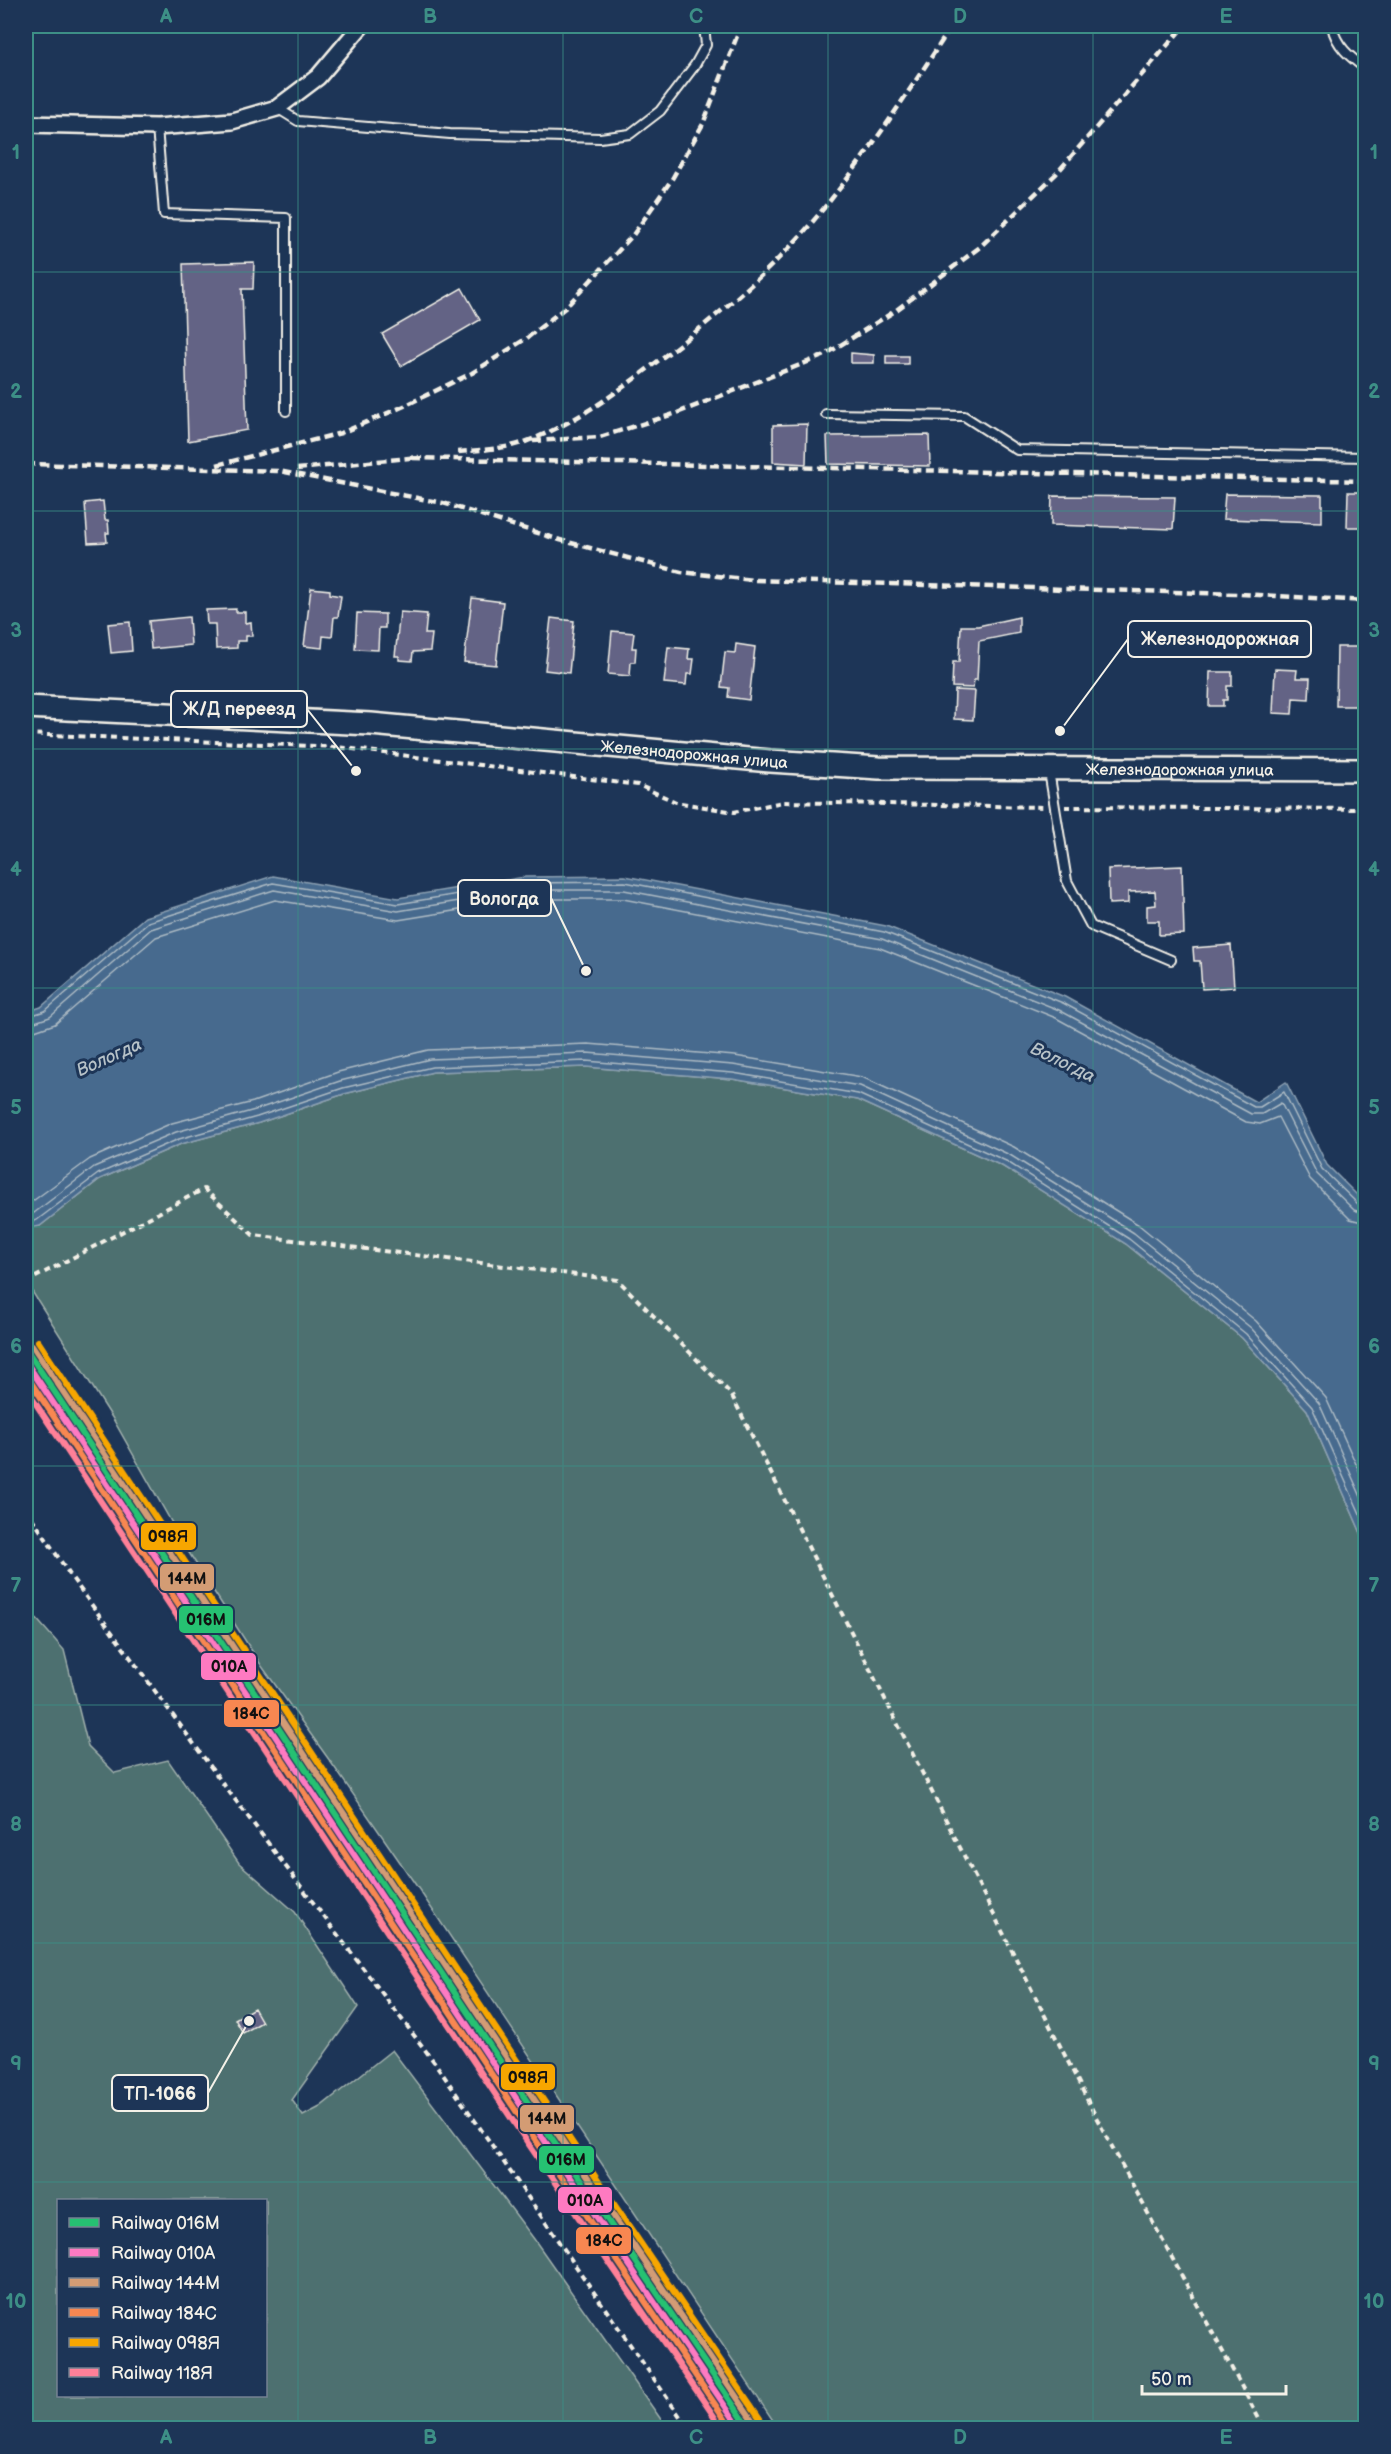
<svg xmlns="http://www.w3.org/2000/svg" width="1391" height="2454" font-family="'Balsamiq Sans',sans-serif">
<rect width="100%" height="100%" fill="#1d3557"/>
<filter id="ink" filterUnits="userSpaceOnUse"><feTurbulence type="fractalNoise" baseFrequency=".0167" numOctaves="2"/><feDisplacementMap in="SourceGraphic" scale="12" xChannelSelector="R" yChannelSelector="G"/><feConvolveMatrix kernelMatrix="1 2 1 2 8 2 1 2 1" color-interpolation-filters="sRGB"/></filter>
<g filter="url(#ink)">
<!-- green -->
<path fill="#4d6f70" stroke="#a0b0ac" stroke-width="1.5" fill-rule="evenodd" d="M586,1067l146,12 125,21 145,66 124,78 116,94 65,72 58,132v886h-587l-358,-537 -85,-123 -74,-103 -75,-117 -73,-129 -87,-137v-53l14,-3 60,-47 81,-35 78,-21 85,-29 89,-22z
M26,1607l38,43 24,96 27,27 53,-13 71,103 56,49 63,95 -66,93 11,16 17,-9 72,-57 142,189 133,189h-637l-4,-6zM58,2200h208v196h-208z"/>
<!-- water -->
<path fill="#466a8e" stroke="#8ca0b2" stroke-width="1.5" d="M273,876l125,22 127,-21 100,-1 261,50 179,71 191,105 30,-20 41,83 38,38v339l-58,-132 -65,-72 -116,-94 -124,-78 -145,-66 -125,-21 -146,-12 -153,5 -89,22 -85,29 -78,21 -81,35 -60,47 -14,3v-217l15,-5 104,-90z"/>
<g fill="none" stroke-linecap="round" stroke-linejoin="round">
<!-- shore -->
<path stroke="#aebbc4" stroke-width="1.5" d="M26,1017l19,-6 103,-89 125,-39 125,21 127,-21 100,-1 259,50 179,71 191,104h6l24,-15 38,77 37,36 7,1
M26,1025l24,-8 101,-88 123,-39 124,21 128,-21h98l258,49 177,71 192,104h11l19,-11 36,71 37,36 12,4
M26,1034l29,-10 101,-87 119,-37 123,20 129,-21h96l257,49 176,70 190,104 14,2 18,-7 32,62 40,40 16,4
M26,1206l64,-47 82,-36 81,-21 85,-30 90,-22 160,-6 147,12 127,21 152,70 125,78 117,96 70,77 40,88
M26,1215l8,-2 60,-46 82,-35 79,-22 85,-29 90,-22 157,-6 146,12 127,21 150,69 124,78 117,95 68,75 47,105
M26,1223l11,-3 61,-46 81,-35 78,-22 86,-29 89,-21 154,-6 147,12 125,21 148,67 123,78 117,95 66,73 54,120"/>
</g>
<!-- building -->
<path fill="#636385" stroke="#f4f1e8" stroke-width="1.5" d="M254,262l-1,27h-11l5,141 -59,11 -5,-177z
M462,288l18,32 -79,46 -19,-32z
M851,353l23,2v8h-23z
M886,356h22v8h-22z
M807,424l-1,40 -33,-2v-37z
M929,435l1,31 -102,-2 -1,-28z
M1348,492h18v35h-19z
M1225,494l97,1v27l-99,-3z
M1052,496l123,1 -2,32 -122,-4z
M103,501l2,19h3l1,13h-3l1,9 -19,1 -3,-40z
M311,588l19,2v4l11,2 -3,21h-4l-2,20 -9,-1 -1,12 -18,-2z
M472,598l31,4 -7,63 -32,-3z
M236,609v3h9v11l6,-1 1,14h-6v5h-9v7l-21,1 -1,-25h-8l-1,-14z
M400,612l27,2 -2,20h7l-2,17 -17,1 -1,9 -13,-1v-4h-4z
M357,613l28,1v14h-6l-1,22 -23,-1z
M189,617l2,28 -40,4 -2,-28z
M1019,617v16l-40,8 -2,39h-3l-1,8 -21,-1 1,-25h6l2,-36h17z
M551,618l23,3 -5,52 -24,-3z
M130,622l2,29 -21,2 -3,-29z
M612,631l22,2 -2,15h4l-1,14h-4l-1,14 -22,-2z
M736,644l19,3 -6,53 -21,-3 1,-9 -8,-1 4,-35 10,1z
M668,647l21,2 -1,10h6l-2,15h-5l-1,11 -22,-2z
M1337,647h21v24h8v17h-7v18h-23z
M1275,669l22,1 -1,8h14l-1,21 -16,-1 -1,16 -19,-1z
M1210,672h22v14h-5v14h-4v6h-14z
M955,690l20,1 -2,29 -19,-1z
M1182,866l2,68 -25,1v-14h-12v-15l9,-1 -1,-14 -27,1v11l-19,1 -1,-35z
M1231,945l3,42 -32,2 -2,-28h-6l-1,-13z
M254,2008l8,14 -19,11 -8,-14z"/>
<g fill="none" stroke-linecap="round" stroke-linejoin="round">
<!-- service casing -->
<g stroke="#f4f1e8" stroke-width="12">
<path id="service" d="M1332,26c4,20 18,31 34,43
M277,108l21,13 152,13 150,4 30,-4 30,-23 35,-46 11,-20 -2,-19
M157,127l7,87 122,4v193
M826,414l138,2 53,34 349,7
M1049,771l18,110 24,45 80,34"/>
</g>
<!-- minor casing -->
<g stroke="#f4f1e8" stroke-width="20">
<path id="minor" d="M26,124l131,3 75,-6 45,-13 41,-31 43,-51"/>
</g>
<!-- secondary casing -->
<g stroke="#f4f1e8" stroke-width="26">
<g id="secondary">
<path id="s1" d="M26,707l345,17 399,37 109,7 487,2"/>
</g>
</g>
<!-- path -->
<path stroke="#f4f1e8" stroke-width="4" stroke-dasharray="6 4.5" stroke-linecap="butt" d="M26,734l311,13 301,38 38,17 58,10 49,-10 260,5
M1065,807l301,2
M26,1282l178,-93 49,46 365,45 113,114 365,723 168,311
M26,1509l46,69 155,211 208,274 253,365"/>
<!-- service -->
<use href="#service" stroke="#1d3557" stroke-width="8"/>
<!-- minor -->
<use href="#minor" stroke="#1d3557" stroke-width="15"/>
<!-- secondary -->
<use href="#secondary" stroke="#1d3557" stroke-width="21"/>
<!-- rail -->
<path stroke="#f4f1e8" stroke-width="4.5" stroke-dasharray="9 4.5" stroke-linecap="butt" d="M533,441l67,-4 77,-24 146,-57 72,-45 85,-64 76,-73 128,-148
M458,452c21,-2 47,-3 67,-10 47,-17 90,-48 129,-78 61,-46 122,-96 170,-156 47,-57 87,-121 128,-182
M413,458l953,23
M26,464l253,7 164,32 117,37 121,32 71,8 487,14 127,7
M217,465l124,-32 61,-26 70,-34 55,-35 39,-31 67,-72 39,-56 31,-55 38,-98
M297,469l122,-12"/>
<!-- rail-1 casing -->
<g stroke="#1d3557" stroke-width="10">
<path id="rail-1" d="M26,1349l508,763 215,316"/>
</g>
<!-- rail-2 casing -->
<g stroke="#1d3557" stroke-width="10">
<path id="rail-2" d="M26,1362l502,754 212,312"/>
</g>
<!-- rail-3 casing -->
<g stroke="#1d3557" stroke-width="10">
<path id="rail-3" d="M32,1345l508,763 215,316"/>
</g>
<!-- rail-4 casing -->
<g stroke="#1d3557" stroke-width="10">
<path id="rail-4" d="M26,1375l496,745 209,308"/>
</g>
<!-- rail-5 casing -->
<g stroke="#1d3557" stroke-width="10">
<path id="rail-5" d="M38,1341l508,763 215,316"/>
</g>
<!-- rail-6 casing -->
<g stroke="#1d3557" stroke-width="10">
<path id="rail-6" d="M26,1389l489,735 207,304"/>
</g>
<!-- rail-1 -->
<use href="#rail-1" stroke="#26c172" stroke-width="6"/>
<!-- rail-2 -->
<use href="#rail-2" stroke="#fe7ac1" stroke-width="6"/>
<!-- rail-3 -->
<use href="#rail-3" stroke="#d39c74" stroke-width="6"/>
<!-- rail-4 -->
<use href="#rail-4" stroke="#f88751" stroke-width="6"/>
<!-- rail-5 -->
<use href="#rail-5" stroke="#f7a600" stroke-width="6"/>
<!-- rail-6 -->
<use href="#rail-6" stroke="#ff8098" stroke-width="6"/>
</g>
</g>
<!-- grid -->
<path fill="none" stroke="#3d8f86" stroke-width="1.5" stroke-opacity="0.55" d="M298,26v2402M563,26v2402M828,26v2402M1093,26v2402M26,272h1340M26,511h1340M26,749h1340M26,988h1340M26,1227h1340M26,1466h1340M26,1705h1340M26,1943h1340M26,2182h1340"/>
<g text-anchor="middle" stroke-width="6" stroke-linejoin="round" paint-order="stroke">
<!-- street labels -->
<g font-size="16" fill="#f4f1e8" stroke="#1d3557">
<text dy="6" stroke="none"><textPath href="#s1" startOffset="670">Железнодорожная улица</textPath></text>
<text dy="6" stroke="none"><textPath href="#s1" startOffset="1156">Железнодорожная улица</textPath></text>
</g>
<!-- water labels -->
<g font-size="18" font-style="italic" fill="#b7c2c8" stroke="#1d3557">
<text transform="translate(109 1057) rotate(-24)" y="6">Вологда</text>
<text transform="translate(1063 1062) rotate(26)" y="6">Вологда</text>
</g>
</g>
<!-- callouts -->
<path fill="none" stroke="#f4f1e8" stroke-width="2" d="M1060 731L1128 639M356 771L307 709M586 971L551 898M249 2021L208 2093"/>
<g fill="#f4f1e8" stroke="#1d3557" stroke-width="2">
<circle cx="1060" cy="731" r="6"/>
<circle cx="356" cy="771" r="6"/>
<circle cx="586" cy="971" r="6"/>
<circle cx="249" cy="2021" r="6"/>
</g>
<g fill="#1d3557" stroke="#f4f1e8" stroke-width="2">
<rect x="1128" y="621" width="183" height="36" rx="6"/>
<rect x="171" y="691" width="136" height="36" rx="6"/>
<rect x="458" y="880" width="93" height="36" rx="6"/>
<rect x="112" y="2075" width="96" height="36" rx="6"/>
</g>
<g font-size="18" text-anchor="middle" font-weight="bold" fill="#f4f1e8">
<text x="1220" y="645">Железнодорожная</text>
<text x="239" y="715">Ж/Д переезд</text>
<text x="504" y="905">Вологда</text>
<text x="160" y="2100">ТП-1066</text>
</g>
<g stroke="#1d3557" stroke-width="2">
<rect x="140" y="1522" width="57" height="29" rx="6" fill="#f7a600"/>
<rect x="159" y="1563" width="56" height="29" rx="6" fill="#d39c74"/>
<rect x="178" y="1605" width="56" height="29" rx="6" fill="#26c172"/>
<rect x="200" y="1652" width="57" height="29" rx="6" fill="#fe7ac1"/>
<rect x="223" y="1699" width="57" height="29" rx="6" fill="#f88751"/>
<rect x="500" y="2063" width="56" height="28" rx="6" fill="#f7a600"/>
<rect x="519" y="2104" width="56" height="29" rx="6" fill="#d39c74"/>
<rect x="538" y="2145" width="57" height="29" rx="6" fill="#26c172"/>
<rect x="557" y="2186" width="56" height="28" rx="6" fill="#fe7ac1"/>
<rect x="575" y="2226" width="57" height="29" rx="6" fill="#f88751"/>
</g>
<g font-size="16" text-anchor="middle" font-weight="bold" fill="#111">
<text x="168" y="1542">098Я</text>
<text x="187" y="1584">144М</text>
<text x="206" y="1625">016М</text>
<text x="229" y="1672">010А</text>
<text x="251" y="1719">184С</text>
<text x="528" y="2083">098Я</text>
<text x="547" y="2124">144М</text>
<text x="566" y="2165">016М</text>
<text x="585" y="2206">010А</text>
<text x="604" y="2246">184С</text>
</g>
<!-- margin -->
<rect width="1391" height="2454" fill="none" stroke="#1d3557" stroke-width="66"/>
<!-- legend -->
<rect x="57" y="2199" width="210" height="198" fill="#1d3557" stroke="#738091" stroke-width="1.5"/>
<rect x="69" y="2218" width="30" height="9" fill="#26c172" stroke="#738091" stroke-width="1.5"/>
<text x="111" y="2229" font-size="18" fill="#f4f1e8">Railway 016М</text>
<rect x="69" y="2248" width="30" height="9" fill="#fe7ac1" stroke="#738091" stroke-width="1.5"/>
<text x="111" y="2259" font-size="18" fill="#f4f1e8">Railway 010А</text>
<rect x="69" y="2278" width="30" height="9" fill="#d39c74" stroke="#738091" stroke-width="1.5"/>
<text x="111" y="2289" font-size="18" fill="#f4f1e8">Railway 144М</text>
<rect x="69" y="2308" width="30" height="9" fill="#f88751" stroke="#738091" stroke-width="1.5"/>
<text x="111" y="2319" font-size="18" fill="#f4f1e8">Railway 184С</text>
<rect x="69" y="2338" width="30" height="9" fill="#f7a600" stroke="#738091" stroke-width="1.5"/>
<text x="111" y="2349" font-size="18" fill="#f4f1e8">Railway 098Я</text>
<rect x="69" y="2368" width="30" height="9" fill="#ff8098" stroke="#738091" stroke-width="1.5"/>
<text x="111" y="2379" font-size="18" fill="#f4f1e8">Railway 118Я</text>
<!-- scale -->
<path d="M1142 2385v9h144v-9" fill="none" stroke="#f4f1e8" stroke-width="3"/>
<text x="1151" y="2385" font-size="18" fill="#f4f1e8" stroke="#1d3557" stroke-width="4.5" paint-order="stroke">50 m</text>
<rect x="33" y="33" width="1325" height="2388" fill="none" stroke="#3d8f86" stroke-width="2"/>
<g font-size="20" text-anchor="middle" font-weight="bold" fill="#3d8f86">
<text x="166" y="23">A</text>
<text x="430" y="23">B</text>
<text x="696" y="23">C</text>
<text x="960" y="23">D</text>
<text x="1226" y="23">E</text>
<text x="16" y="159">1</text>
<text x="1374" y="159">1</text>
<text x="16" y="398">2</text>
<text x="1374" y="398">2</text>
<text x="16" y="637">3</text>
<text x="1374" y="637">3</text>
<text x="16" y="876">4</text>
<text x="1374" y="876">4</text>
<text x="16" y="1114">5</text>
<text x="1374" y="1114">5</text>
<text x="16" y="1353">6</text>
<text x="1374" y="1353">6</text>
<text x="16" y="1592">7</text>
<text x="1374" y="1592">7</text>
<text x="16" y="1831">8</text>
<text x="1374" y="1831">8</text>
<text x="16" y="2070">9</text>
<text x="1374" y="2070">9</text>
<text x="16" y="2308">10</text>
<text x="1374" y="2308">10</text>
<text x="166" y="2444">A</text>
<text x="430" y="2444">B</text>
<text x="696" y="2444">C</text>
<text x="960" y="2444">D</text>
<text x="1226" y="2444">E</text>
</g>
</svg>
